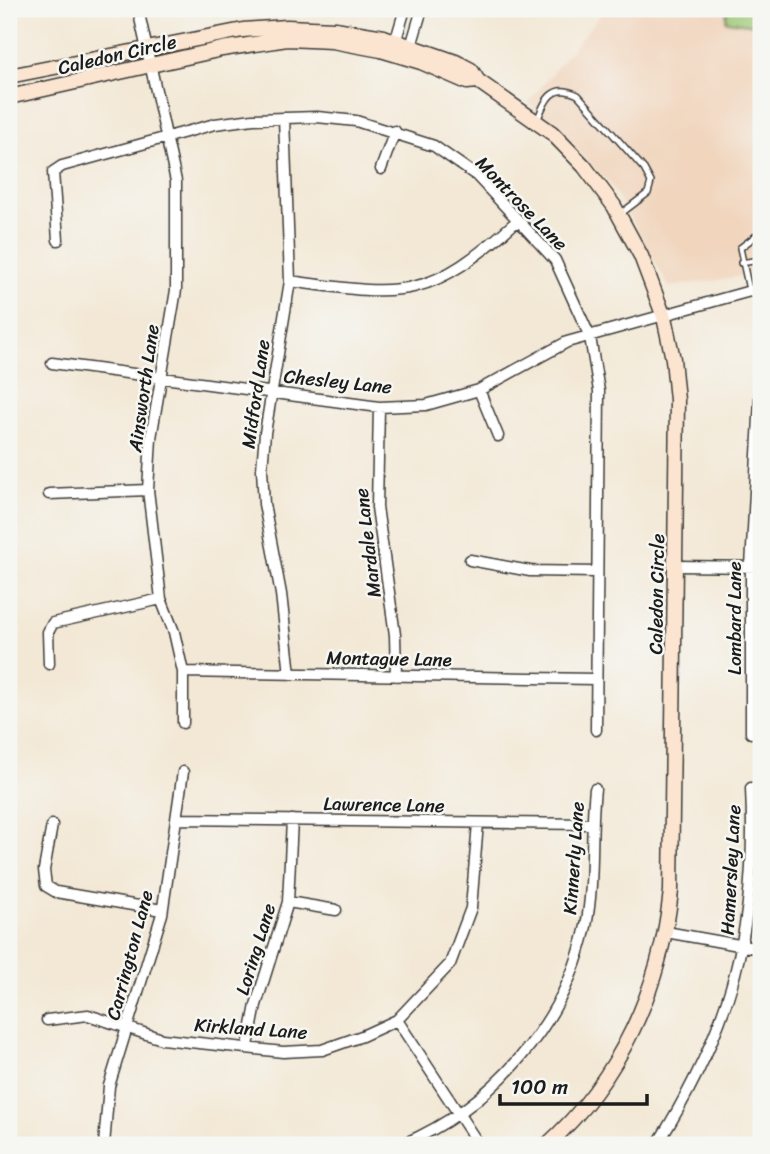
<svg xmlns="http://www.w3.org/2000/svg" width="770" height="1154" font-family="Sriracha,sans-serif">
<rect width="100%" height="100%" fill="#f6f6f2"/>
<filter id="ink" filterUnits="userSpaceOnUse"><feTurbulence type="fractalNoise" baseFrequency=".0143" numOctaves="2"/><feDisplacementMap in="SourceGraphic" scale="14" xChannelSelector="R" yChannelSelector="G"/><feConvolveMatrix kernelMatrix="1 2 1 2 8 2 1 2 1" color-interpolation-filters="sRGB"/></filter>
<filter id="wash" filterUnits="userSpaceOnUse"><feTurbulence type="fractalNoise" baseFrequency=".00686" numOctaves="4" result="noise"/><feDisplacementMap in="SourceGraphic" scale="28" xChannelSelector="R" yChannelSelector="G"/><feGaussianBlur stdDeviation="1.57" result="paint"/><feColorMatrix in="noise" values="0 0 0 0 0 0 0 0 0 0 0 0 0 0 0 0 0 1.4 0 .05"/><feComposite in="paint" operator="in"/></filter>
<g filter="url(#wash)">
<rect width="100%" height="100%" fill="#f3e8d5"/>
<!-- built -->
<path fill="#f1d5bd" d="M605,9h156v262l-9,4 -83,12 -58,-102 -83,-82z"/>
<!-- green -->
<path fill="#9cc673" stroke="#5c7148" stroke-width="2" d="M727,9h30l-2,16 -29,-4z"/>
</g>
<g filter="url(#ink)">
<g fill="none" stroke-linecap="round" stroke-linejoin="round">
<!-- lane casing -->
<g stroke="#3c3b38" stroke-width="8">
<path id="lane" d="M537,121c8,-21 15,-39 41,-26l66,74 7,13 -3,11 -29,22
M741,263l12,-2
M749,290l-9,-42 21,-16"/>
</g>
<!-- street casing -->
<g stroke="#3c3b38" stroke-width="13">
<path id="street" d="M138,9l38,172v109l-25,148 -3,52 13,109 13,33 9,40v51
M394,46l11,-37
M409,53l13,-44
M284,118l6,163 -25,152 -3,36 2,35 17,90 9,80
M381,169l14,-38
M58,240l-5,-68 9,-6 153,-42 38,-5 64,-2 39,4 78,25 43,30 78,84 35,77 9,54 -3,339
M290,281c116,16 138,20 228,-61
M52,363l327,44 47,-2 53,-15 88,-48 194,-54
M479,390l19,46
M379,407l-2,100 18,128 1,41
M49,494l99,-4
M470,560l60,11 66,1
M675,566l86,1
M49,664l-1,-32 5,-9 108,-24
M183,672l412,7
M751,733v-166l10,-187
M177,819l414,5
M52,825l-8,45 2,16 10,6 106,18
M288,902l48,8
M666,932l95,17
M47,1020l41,-5 74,24 121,13 39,-2 40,-14 35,-16 53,-56 21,-56 7,-85
M397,1020l82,125
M248,1046l8,-41 32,-103 4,-82
M104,1145l5,-59 53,-172 21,-142
M401,1145c91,-38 164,-121 185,-219 9,-45 4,-92 9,-137
M657,1145c75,-120 101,-216 94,-357"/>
</g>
<!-- secondary casing -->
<g stroke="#3c3b38" stroke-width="17">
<path id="secondary" d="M9,76l234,-46 44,-3 48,2 49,8 72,25 15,8 7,11 74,52 32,33 30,40 27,50 23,61 9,42 4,41 -6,491c-10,97 -51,188 -124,254
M9,97l213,-48 65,-10 45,2 49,9 40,12 46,20 11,-1"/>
</g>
<!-- lane -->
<use href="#lane" stroke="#fff" stroke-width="5"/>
<!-- street -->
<use href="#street" stroke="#fff" stroke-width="10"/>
<!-- secondary -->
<use href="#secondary" stroke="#fce5d0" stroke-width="14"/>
</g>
</g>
<g text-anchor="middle" stroke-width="5" stroke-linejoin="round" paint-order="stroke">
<!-- street labels -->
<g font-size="19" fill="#1c1c1c" stroke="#f6f6f2">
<text transform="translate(117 54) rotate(-13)" y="7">Caledon Circle</text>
<text transform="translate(522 203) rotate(46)" y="7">Montrose Lane</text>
<text transform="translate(338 381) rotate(6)" y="7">Chesley Lane</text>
<text transform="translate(143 388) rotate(-82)" y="7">Ainsworth Lane</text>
<text transform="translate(255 394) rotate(-82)" y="7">Midford Lane</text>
<text transform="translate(367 543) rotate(-97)" y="7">Mardale Lane</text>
<text transform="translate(656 594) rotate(-89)" y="7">Caledon Circle</text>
<text transform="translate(734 618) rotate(-90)" y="7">Lombard Lane</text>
<text transform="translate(389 658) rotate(1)" y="7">Montague Lane</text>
<text transform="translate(384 804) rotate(1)" y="7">Lawrence Lane</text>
<text transform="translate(573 858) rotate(-86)" y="7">Kinnerly Lane</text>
<text transform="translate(730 870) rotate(-87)" y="7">Hamersley Lane</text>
<text transform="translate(255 949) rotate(-73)" y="7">Loring Lane</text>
<text transform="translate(129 955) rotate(-75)" y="7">Carrington Lane</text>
<text transform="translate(251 1028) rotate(4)" y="7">Kirkland Lane</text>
</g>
</g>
<!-- margin -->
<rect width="770" height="1154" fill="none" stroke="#f6f6f2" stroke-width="35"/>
<!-- scale -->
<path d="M500 1094v10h147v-10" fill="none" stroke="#1c1c1c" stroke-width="3.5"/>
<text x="511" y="1094" font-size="21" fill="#1c1c1c" stroke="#f6f6f2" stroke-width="5" paint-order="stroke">100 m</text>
</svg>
